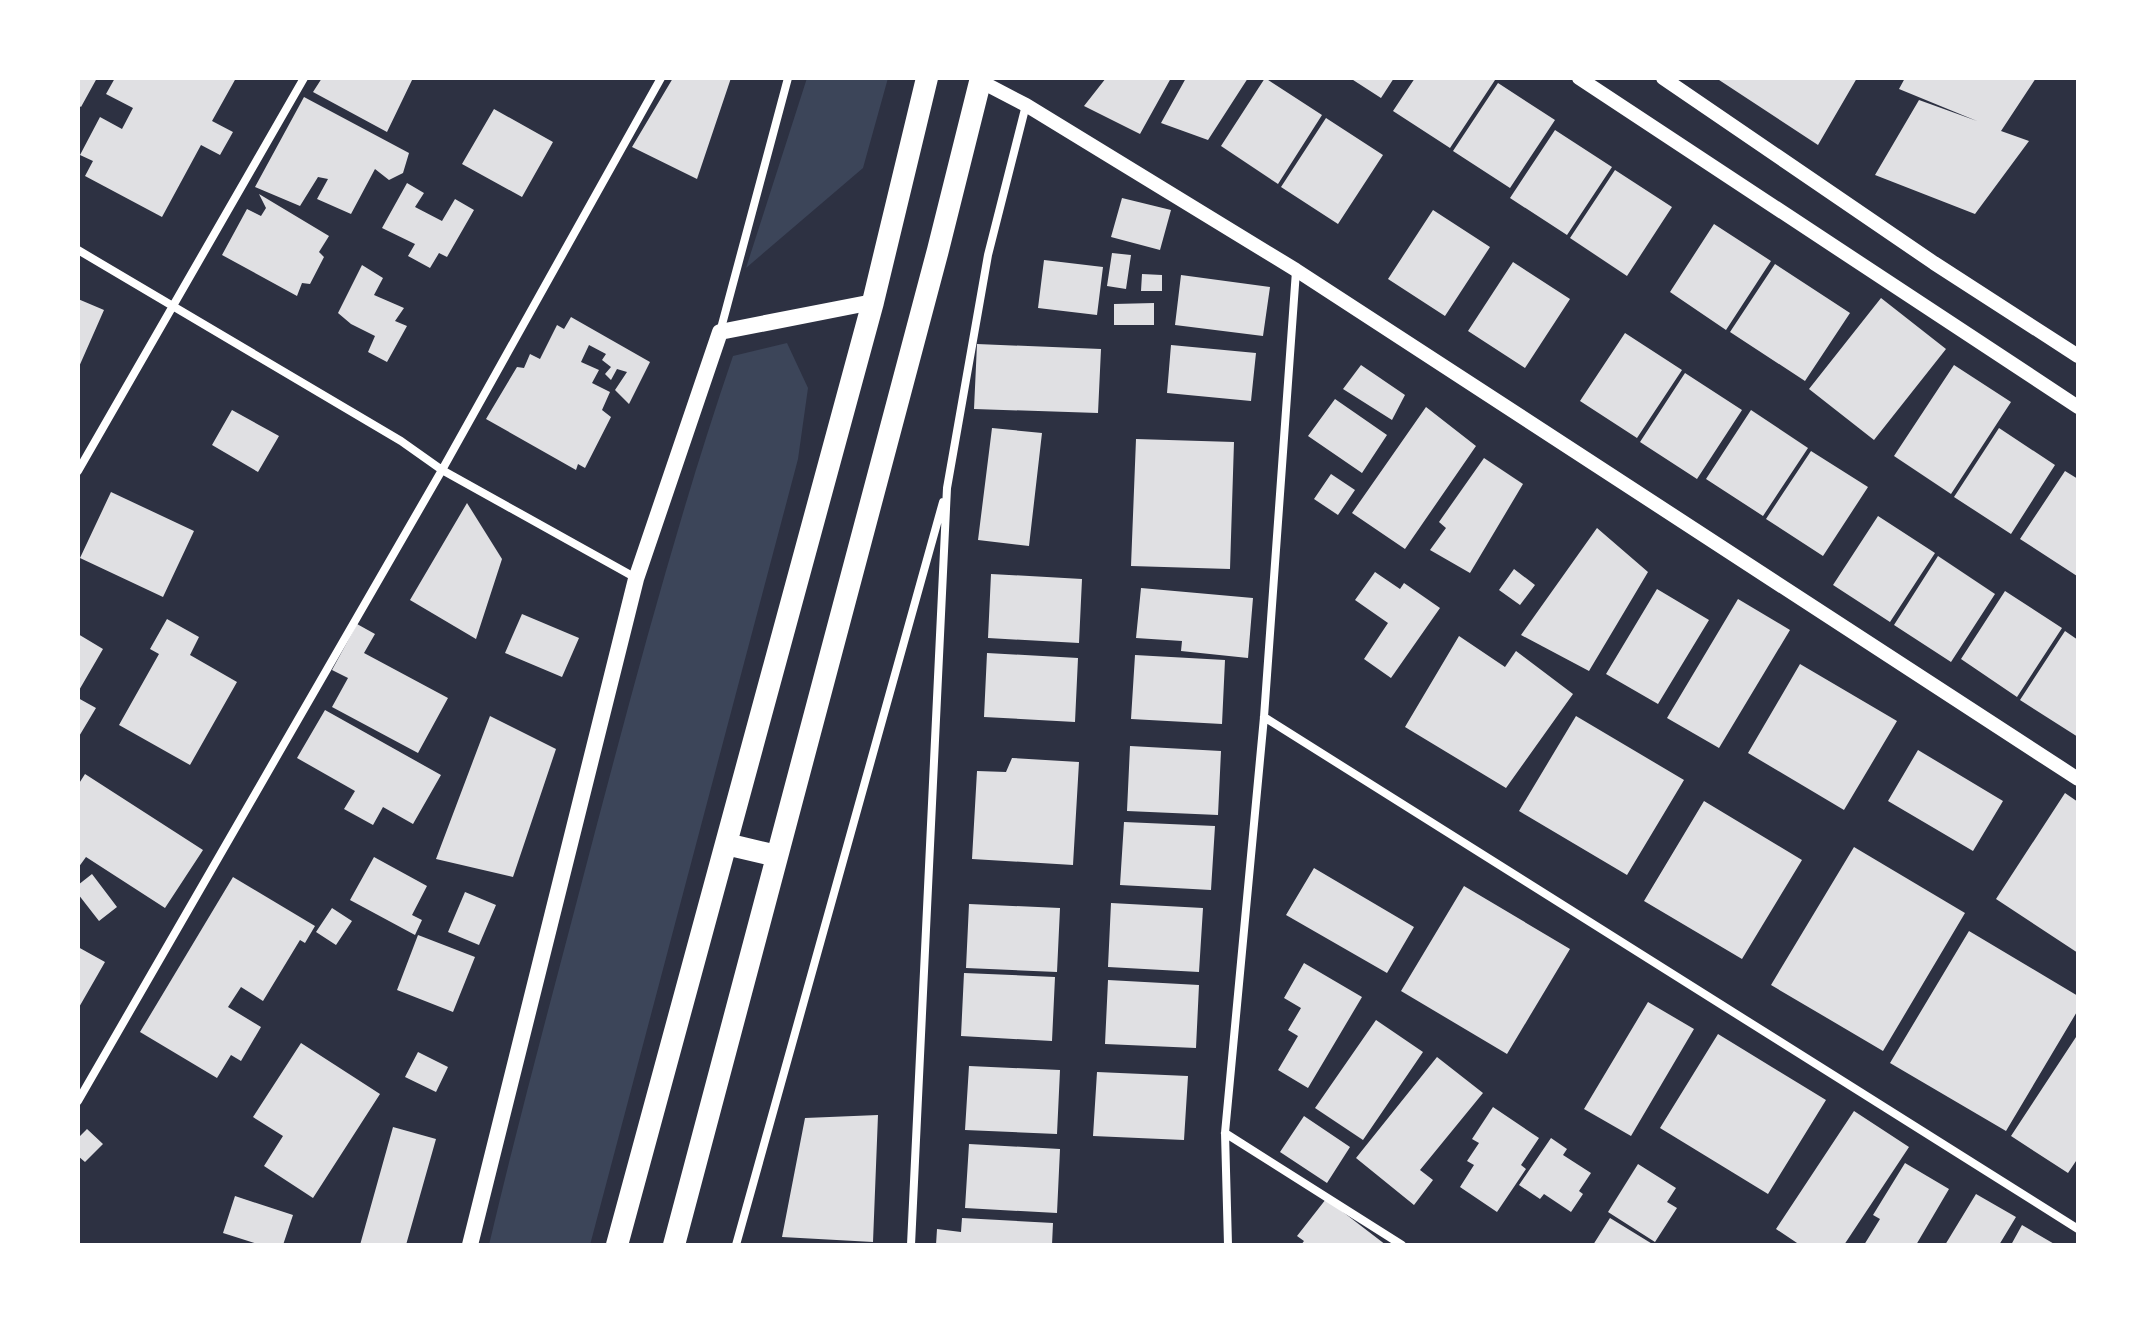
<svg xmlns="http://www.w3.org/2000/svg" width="2156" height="1323" font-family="'Times New Roman',serif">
<rect width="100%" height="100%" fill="#2d3142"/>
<!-- green -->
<path fill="#3c4559" d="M807,78h81l-25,90 -117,100z
M787,343l21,45 -10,71 -208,786h-101c33,-140 71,-278 107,-417 42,-159 84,-317 137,-472z"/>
<!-- building -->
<path fill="#e0e0e3" d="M78,78h19l-16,29 -3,-2z
M115,78h121l-24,43 21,11 -13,23 -19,-10 -39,72 -77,-41 8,-15 -13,-6 20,-38 22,12 11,-21 -27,-14z
M322,78h91l-26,54 -74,-40z
M673,78h58l-34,101 -65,-32z
M1106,78h65l-31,56 -56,-28z
M1186,78h62l-40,62 -47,-17z
M1265,78l57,37 -44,69 -57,-38z
M1350,78h44l-13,20z
M1415,78h78l2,2 -45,68 -57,-37z
M1716,78h141l-39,67z
M1905,78h131l-35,53 28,10 -54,73 -100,-39 44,-75 58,21 -78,-32z
M1498,83l57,37 -45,68 -57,-37z
M304,97l105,56 -6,20 -14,7 -14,-11 -24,45 -34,-15 11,-20 -10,-2 -18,29 -45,-19z
M494,109l59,33 -31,55 -60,-33z
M1326,118l57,37 -45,69 -57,-37z
M1555,130l57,37 -45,68 -57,-37z
M1615,170l57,37 -45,69 -57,-38z
M407,183l17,10 -9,14 27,14 13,-22 19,11 -27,47 -8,-4 -9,15 -22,-12 7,-12 -33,-16z
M259,194l70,42 -10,16 5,5 -14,27 -8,-1 -5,13 -75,-41 25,-46 14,7 5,-8z
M1122,198l49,12 -11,40 -49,-13z
M1433,210l57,37 -45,69 -57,-37z
M1714,224l57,37 -45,69 -56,-38z
M1112,253l19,2 -5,34 -19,-3z
M1044,260l59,7 -6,48 -59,-7z
M1513,262l57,37 -45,69 -57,-37z
M1775,264l75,49 -45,68 -75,-49z
M362,265l21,13 -9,17 30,13 -9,13 12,5 -20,36 -19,-10 7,-16 -24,-12 -13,-11z
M1142,274l20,1v16h-21z
M1181,275l89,12 -7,49 -88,-11z
M1881,298l65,51 -72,91 -65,-51z
M78,299l26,11 -26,59z
M1154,303v22h-40v-21z
M571,317l79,45 -21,42 -14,-14 12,-18 -10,-3 -6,11 -6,-6 6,-7 -9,-7 4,-6 -17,-9 -8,17 18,8 -7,13 18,9 -8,18 9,7 -26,51 -7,-4 -2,6 -90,-51 31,-52 7,1 6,-14 10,5 17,-34 7,4z
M1625,333l57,37 -45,68 -57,-37z
M977,344l124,5 -3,64 -124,-4z
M1171,345l85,8 -5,48 -84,-8z
M1361,365l44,30 -13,25 -49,-31z
M1954,365l57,37 -60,92 -57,-38z
M1685,373l57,37 -45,69 -57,-37z
M1335,399l52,36 -25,38 -54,-37z
M1426,407l50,39 -71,103 -53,-36z
M232,410l47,26 -21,36 -46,-27z
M1751,410l57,38 -45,68 -57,-37z
M992,428l50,5 -13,113 -51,-6z
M1999,428l56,37 -44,69 -57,-37z
M1136,439l98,3 -4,127 -99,-3z
M1811,451l57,36 -45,69 -57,-37z
M1484,458l39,26 -53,89 -40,-23 16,-22 -7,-6z
M2065,471l13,8 -1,97 -57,-37z
M1331,474l24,16 -17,25 -24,-16z
M111,492l83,39 -31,66 -83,-39z
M467,503l35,56 -26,80 -66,-39z
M1878,516l57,37 -45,69 -57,-37z
M1597,528l51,44 -59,99 -68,-36z
M1938,556l57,38 -44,68 -57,-37z
M1514,569l21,16 -15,20 -21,-15z
M1375,572l25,17 4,-6 36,25 -49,70 -27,-19 24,-36 -33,-23z
M991,574l91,5 -3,64 -91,-5z
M1141,588l112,10 -5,60 -67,-7 1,-10 -46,-3z
M1657,589l52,31 -51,84 -52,-30z
M2005,591l57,37 -45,69 -56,-38z
M1738,599l52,31 -71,118 -52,-30z
M522,614l57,24 -17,39 -57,-24z
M167,619l32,18 -9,18 47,27 -47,83 -71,-40 40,-71 -9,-5z
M357,624l18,10 -11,19 84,45 -30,55 -86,-46 16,-29 -16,-8z
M2065,631l13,9v97l-58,-37z
M78,634l25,15 -25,43z
M1459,636l46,31 11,-16 57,43 -67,94 -101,-61z
M987,653l91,5 -3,64 -91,-5z
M1135,655l90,5 -3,64 -91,-5z
M1800,664l97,57 -53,89 -96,-57z
M78,698l18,10 -18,30z
M325,710l116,65 -28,49 -30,-17 -10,18 -29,-16 11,-18 -58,-33z
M490,716l66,33 -43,128 -77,-18z
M1576,716l108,64 -57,95 -108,-64z
M1130,746l91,5 -3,64 -91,-4z
M1918,750l85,51 -30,50 -85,-50z
M1012,758l67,4 -6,103 -101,-6 5,-88 29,1z
M85,774l118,76 -38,58 -79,-51 -8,11v-83z
M2065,793l13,9v151l-82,-54z
M1704,801l98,59 -60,99 -98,-58z
M1124,822l91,4 -4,64 -91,-5z
M1854,847l111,66 -82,138 -112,-66z
M374,857l53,29 -15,29 10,5 -7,15 -65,-35z
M1314,868l100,59 -27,46 -101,-58z
M92,874l25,33 -18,14 -21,-27v-9z
M233,877l82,49 -10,17 -5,-3 -37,61 -22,-14 -13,20 33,20 -20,34 -10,-6 -14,23 -77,-46z
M1464,886l106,63 -63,105 -106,-63z
M465,892l31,13 -17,40 -31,-13z
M1111,903l92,5 -4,64 -91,-5z
M969,904l91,4 -3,64 -91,-4z
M332,908l20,13 -16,24 -20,-13z
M1969,931l109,65v14l-72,121 -116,-68z
M418,935l57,22 -22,55 -56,-22z
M78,947l27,15 -27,47z
M1304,963l58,34 -54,91 -30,-18 20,-34 -10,-6 13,-22 -17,-10z
M964,973l91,4 -3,64 -91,-5z
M1108,980l91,5 -3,63 -91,-4z
M1648,1002l46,27 -63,107 -47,-27z
M1376,1020l47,32 -60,88 -48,-32z
M1718,1034l108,66 -58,94 -108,-66z
M2078,1034v124l-10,15 -57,-37z
M301,1043l79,51 -67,104 -49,-32 19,-30 -30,-19z
M418,1052l30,15 -12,25 -31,-15z
M1437,1057l46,36 -63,77 13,10 -19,25 -58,-47z
M969,1066l91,4 -3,64 -92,-4z
M1097,1072l91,4 -4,64 -91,-4z
M1493,1107l46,31 -18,27 5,4 -29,43 -37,-25 14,-22 -7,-4 12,-18 -7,-4z
M1854,1111l55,36 -65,98h-44l-24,-16z
M878,1115l-5,127 -91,-5 23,-119z
M1304,1116l46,31 -23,36 -47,-31z
M393,1127l43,12 -30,106h-46z
M87,1129l16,15 -18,18 -7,-6v-18z
M1551,1138l16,11 -4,6 28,18 -12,18 4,3 -12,18 -27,-18 -4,5 -21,-14z
M969,1144l91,5 -3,64 -92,-5z
M1905,1163l44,26 -33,56h-52l16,-26 -7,-4z
M1638,1164l38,24 -9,14 10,6 -22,34 -47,-30z
M1976,1194l40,23 -17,28h-54z
M235,1196l58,19 -10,30h-22l-38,-12z
M1326,1199l60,46h-85l3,-4 -7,-5z
M962,1218l91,5 -1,22h-116l1,-16 24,3z
M1610,1218l44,27h-61z
M2022,1225l34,20h-45z"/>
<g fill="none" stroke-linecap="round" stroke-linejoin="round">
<!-- minor -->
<path stroke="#fff" stroke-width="8" d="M78,250l323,191 41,29 194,108
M720,332l68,-254
M78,471l226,-393
M1264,717l814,512
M78,1101l364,-631 219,-392
M1225,1133l177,112
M736,1245l207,-743
M911,1245l36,-757 41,-233 38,-150
M1228,1245l-3,-112 39,-416 32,-446"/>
<!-- tertiary -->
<path stroke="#fff" stroke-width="14" d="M1579,78l499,329
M1663,78l271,185 144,93
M980,81l46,24 270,165 782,509"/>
<!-- secondary -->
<path stroke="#fff" stroke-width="16" d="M470,1245l166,-666 84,-247 153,-30"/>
<!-- trunk -->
<path stroke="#fff" stroke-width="22" d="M726,844l51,12
M617,1245l256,-943 54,-224
M674,1245l264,-995 43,-172"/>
</g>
<!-- border -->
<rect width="2156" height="1323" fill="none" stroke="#ffffff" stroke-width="160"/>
</svg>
